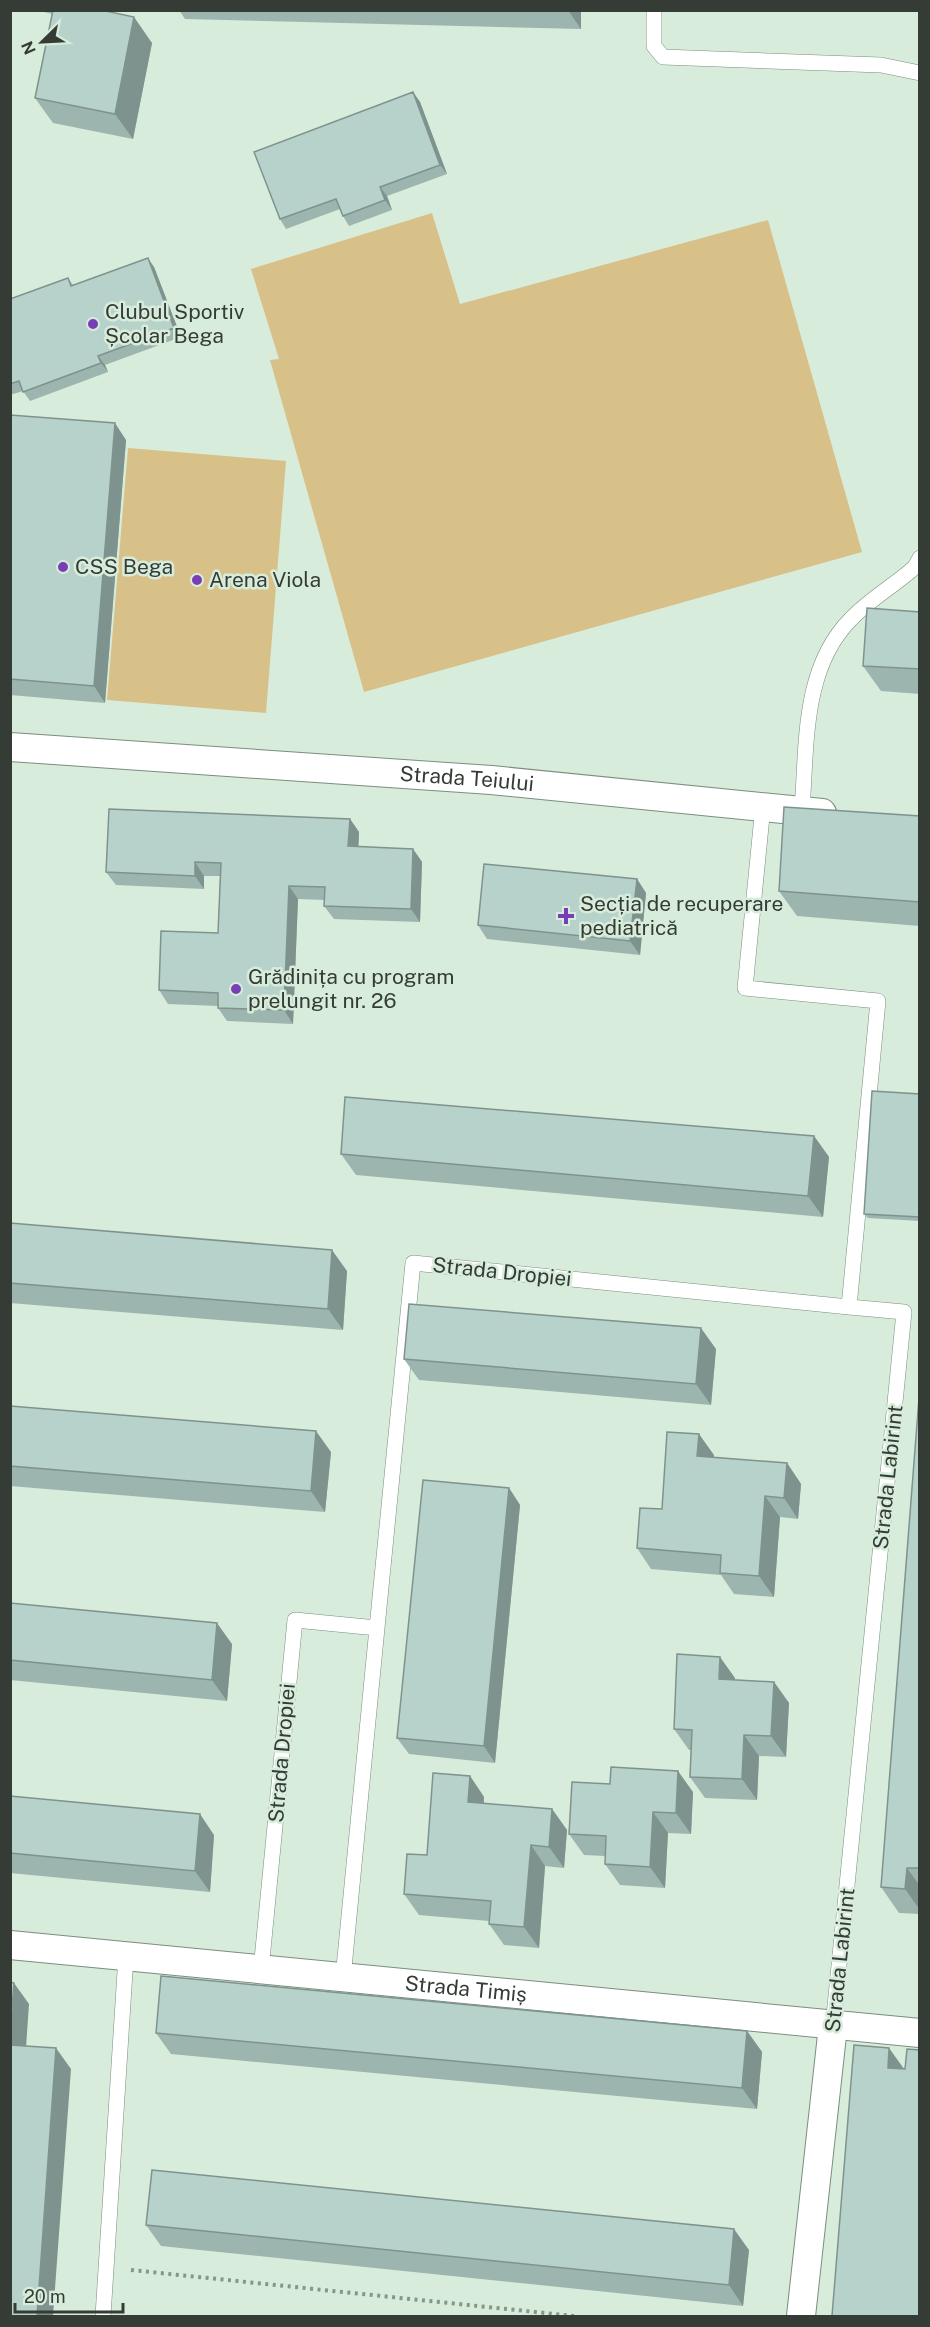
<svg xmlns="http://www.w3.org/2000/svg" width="930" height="2327" font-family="'Public Sans',sans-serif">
<rect width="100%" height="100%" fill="#d8ecdb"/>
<!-- green -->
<path fill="#d8c189" d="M432,213l28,91 308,-84 94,332 -498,140 -94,-332 9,-1 -28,-90z
M128,448l158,13 -20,252 -159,-13z"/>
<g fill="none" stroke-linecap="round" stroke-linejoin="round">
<!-- service casing -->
<g stroke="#7b8d7e" stroke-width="16">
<path id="service" d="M654,10v36l9,11 218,8 39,8
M763,806l-18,182 133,13 -29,306 55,5 -71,714
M802,810c5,-65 0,-142 49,-191 19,-20 44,-34 64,-52l5,-9
M377,1628l36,-365 436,44
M261,1970l34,-350 82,8 -34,350
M103,2316l23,-360"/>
</g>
<!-- minor casing -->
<g stroke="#7b8d7e" stroke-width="30">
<g id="minor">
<path id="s1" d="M10,747l481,33 331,33"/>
<path id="s2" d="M10,1945l910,88"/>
<path d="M801,2316l32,-290"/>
</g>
</g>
<!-- path -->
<path stroke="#88968a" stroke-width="4" stroke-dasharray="3 4.5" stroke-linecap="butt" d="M131,2270l443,46"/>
<!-- service -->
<use href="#service" stroke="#fff" stroke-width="15"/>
<!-- minor -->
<use href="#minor" stroke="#fff" stroke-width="28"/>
</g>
<!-- wall -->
<path fill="#9db5af" d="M36,10h65l51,33 -19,96 -80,-16 -18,-25 17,-84z
M179,10h402v19l-396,-10z
M413,92l7,10 27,72 -60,22 5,14 -43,16 -6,-10 -3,-7 -54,20 -6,-10z
M154,267l27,70 -76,28 3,7 -78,29 -7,-10 -13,4v-96l58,-21 5,7z
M10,415l116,25 -21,263 -95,-8z
M920,612v82l-39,-3 -18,-25z
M920,816v110l-123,-10 -18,-25z
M350,819l9,13 -1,15 55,2 9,13 -2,60 -86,-3 -10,-13 1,-6 -27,-1 -5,125 -66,-3 -9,-13v-2l-50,-2 -9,-14 59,-57 2,-57h-16v13l-88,-4 -10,-13z
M637,879l9,14 -6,62 -153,-16 -9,-14z
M920,1094v127l-52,-3 -4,-4z
M814,1136l15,21 -6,60 -467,-42 -15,-21z
M10,1223l337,48 -4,59 -333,-27z
M716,1349l-5,56 -292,-25 -15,-21z
M920,1385v529l-21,-1 -18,-26z
M10,1406l321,46 -6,60 -315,-26z
M714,1455v3l73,5 14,21 -3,35 -18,-2 -6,80 -40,-3 -13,-19 -70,-6 -14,-21 25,-39z
M509,1488l11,17 -25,258 -86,-9 -12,-16z
M10,1603l222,41 -5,57 -217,-21z
M735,1678v2l39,2 15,21 -3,54 -27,-1 -2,44 -52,-2 -15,-21 1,-27h-2l-15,-21z
M470,1776l14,21v7l68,5 15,21 -3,38 -19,-2 -6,82 -35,-3 -15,-21v-3l-70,-6 -15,-21z
M610,1784l83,8 -2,42 -23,-1 -3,55 -45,-3 -15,-21v-8l-21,-1 -15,-21z
M10,1796l204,39 -4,57 -200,-19z
M747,2031l15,21 -5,57 -586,-55 -15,-21z
M146,2225l603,25 -6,56 -582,-60z"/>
<!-- shaded-wall -->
<path fill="#7f938e" d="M568,10h13v19z
M134,17l18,26 -19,96 -18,-25z
M413,92l7,10 27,72 -7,-9z
M380,187l7,9 5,14 -7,-10z
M148,258l6,9 27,70 -7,-9z
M98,356l7,9 3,7 -7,-9z
M115,423l11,17 -21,263 -11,-17z
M350,819l9,13 -1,28 -10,-14z
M413,849l9,13 -2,60 -9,-13z
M195,862l9,14v13l-9,-13z
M637,879l9,14 -6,62 -10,-14z
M289,886l9,13 -5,125 -9,-14z
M814,1136l15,21 -6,60 -15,-21z
M332,1250l15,21 -4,59 -15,-21z
M701,1328l15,21 -5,56 -15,-21z
M316,1431l15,21 -6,60 -14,-21z
M699,1434l15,21 -2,22 -15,-21z
M787,1463l14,21 -3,35 -14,-21z
M509,1488l11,17 -25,258 -11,-17z
M765,1496l15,21 -6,80 -15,-21z
M217,1623l15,21 -5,57 -15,-21z
M720,1657l15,21 -1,22 -15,-21z
M774,1682l15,21 -3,54 -15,-21z
M744,1735l15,21 -2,44 -15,-21z
M678,1771l15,21 -2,42 -15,-21z
M470,1776l14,21 -2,26 -14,-21z
M552,1809l15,21 -3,38 -15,-21z
M653,1812l15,21 -3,55 -15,-21z
M200,1814l14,21 -4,57 -15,-21z
M531,1845l14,21 -6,82 -15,-21z
M907,1868l13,18v24l-15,-21z
M14,1983l15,21 -4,58 -15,-20z
M747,2031l15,21 -5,57 -15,-21z
M56,2048l15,21 -18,247h-16z
M889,2048l18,25 -19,-5z
M734,2229l15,21 -6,56 -14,-21z"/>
<!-- building -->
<path fill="#b6d2cb" stroke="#7f938e" stroke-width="1.5" d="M53,10h48l33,7 -19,97 -80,-16z
M413,92l27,73 -60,22 5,13 -42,16 -7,-17 -56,20 -26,-67z
M148,258l26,70 -76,28 3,7 -78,29 -4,-11 -9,3v-85l58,-21 3,8z
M10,415l105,8 -21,263 -84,-7z
M867,608l53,4v57l-57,-3z
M784,807l136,9v86l-141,-11z
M109,809l241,10 -2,27 65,3 -2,60 -87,-3 1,-19 -36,-1 -5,124 -66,-2v-15l-59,-3 2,-59 57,2 3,-70 -26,-1v14l-89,-4z
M484,864l153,15 -7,62 -152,-16z
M872,1091l48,3v123l-56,-3z
M345,1097l469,39 -6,60 -467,-42z
M10,1223l322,27 -4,59 -318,-26z
M409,1304l292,24 -5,56 -292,-25z
M920,1385v483h-13l-2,21 -24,-2z
M10,1406l306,25 -5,60 -301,-25z
M667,1432l32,2 -2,22 90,7 -3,35 -19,-2 -6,80 -39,-3 1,-18 -84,-7 3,-40 22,1z
M423,1480l86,8 -25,258 -87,-8z
M10,1603l207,20 -5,57 -202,-20z
M677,1654l43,3 -1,22 55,3 -3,54 -27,-1 -2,44 -52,-2 2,-47 -18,-1z
M611,1767l67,4 -2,42 -23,-1 -3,55 -45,-3 1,-28 -37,-2 3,-52 38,2z
M433,1773l37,3 -2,26 84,7 -3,38 -18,-2 -7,82 -35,-3 2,-23 -87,-7 3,-40 20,1z
M10,1796l190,18 -5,57 -185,-18z
M161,1976l586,55 -5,57 -586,-55z
M10,1982l4,1 -4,49z
M10,2045l46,3 -19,268h-27z
M854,2045l35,3 -1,20 17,1 2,-20 13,1v266h-88z
M152,2170l582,59 -5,56 -583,-60z"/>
<!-- markers -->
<g fill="#783eb4" stroke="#d8ecdb" stroke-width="2">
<circle cx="93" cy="324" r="6"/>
<circle cx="63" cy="567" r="6"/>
<circle cx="197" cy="580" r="6"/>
<path d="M563 907h6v6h6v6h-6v6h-6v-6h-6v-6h6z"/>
<circle cx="236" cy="989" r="6"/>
</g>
<g text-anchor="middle" stroke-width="5" stroke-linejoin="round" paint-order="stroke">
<!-- poi labels -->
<g font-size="21" fill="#343c35" stroke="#d8ecdb" text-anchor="start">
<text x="105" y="319">Clubul Sportiv<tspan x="105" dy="24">Școlar Bega</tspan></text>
<text x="75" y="574">CSS Bega</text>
<text x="209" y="587">Arena Viola</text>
<text x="580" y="911">Secția de recuperare<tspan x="580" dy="24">pediatrică</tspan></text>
<text x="248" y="984">Grădinița cu program<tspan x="248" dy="24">prelungit nr. 26</tspan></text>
</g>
<!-- street labels -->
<g font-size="21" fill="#343c35" stroke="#d8ecdb">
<text dy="7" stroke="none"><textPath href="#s1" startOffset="458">Strada Teiului</textPath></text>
<text transform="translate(502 1272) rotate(6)" y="7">Strada Dropiei</text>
<text transform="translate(888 1477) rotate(-84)" y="7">Strada Labirint</text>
<text transform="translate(282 1753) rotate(-85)" y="7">Strada Dropiei</text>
<text transform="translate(840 1960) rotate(-84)" y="7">Strada Labirint</text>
<text dy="7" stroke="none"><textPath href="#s2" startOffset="458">Strada Timiș</textPath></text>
</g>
</g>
<!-- border -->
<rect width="930" height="2327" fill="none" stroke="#343c35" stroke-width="24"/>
<!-- north arrow -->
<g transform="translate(42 42) rotate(246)" stroke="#d8ecdb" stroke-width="4.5" paint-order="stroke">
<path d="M0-4.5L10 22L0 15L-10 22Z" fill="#343c35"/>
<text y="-9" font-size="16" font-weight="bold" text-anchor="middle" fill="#343c35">N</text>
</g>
<!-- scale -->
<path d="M15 2303v9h108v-9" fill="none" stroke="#343c35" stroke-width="3"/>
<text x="24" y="2303" font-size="18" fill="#343c35" stroke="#d8ecdb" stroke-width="4.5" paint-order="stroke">20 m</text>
</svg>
